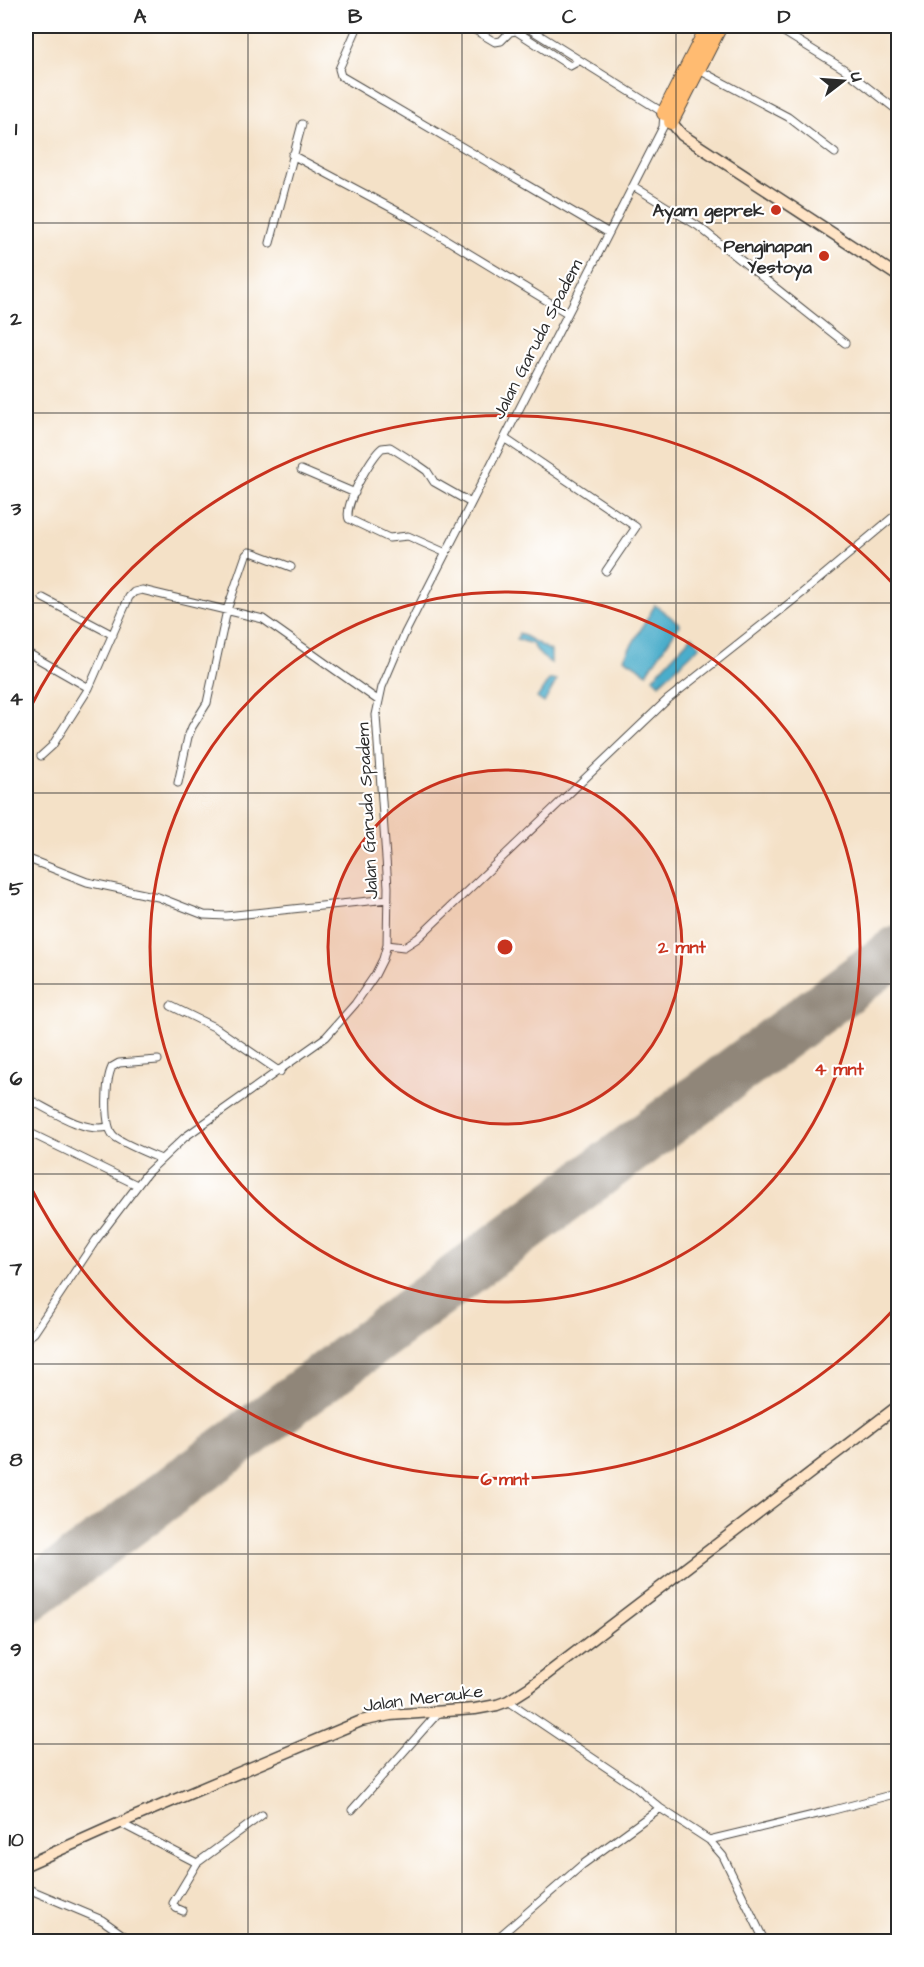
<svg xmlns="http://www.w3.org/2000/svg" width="924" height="1967" font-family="'Architects Daughter',sans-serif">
<rect width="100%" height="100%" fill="#fff"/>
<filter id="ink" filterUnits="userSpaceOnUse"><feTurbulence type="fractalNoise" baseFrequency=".0167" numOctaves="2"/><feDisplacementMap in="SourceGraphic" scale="12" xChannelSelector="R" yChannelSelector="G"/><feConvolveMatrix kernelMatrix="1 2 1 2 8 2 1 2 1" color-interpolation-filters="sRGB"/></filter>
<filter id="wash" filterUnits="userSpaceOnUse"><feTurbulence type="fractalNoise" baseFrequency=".008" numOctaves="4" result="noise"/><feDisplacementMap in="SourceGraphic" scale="24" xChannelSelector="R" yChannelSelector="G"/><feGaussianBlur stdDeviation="1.35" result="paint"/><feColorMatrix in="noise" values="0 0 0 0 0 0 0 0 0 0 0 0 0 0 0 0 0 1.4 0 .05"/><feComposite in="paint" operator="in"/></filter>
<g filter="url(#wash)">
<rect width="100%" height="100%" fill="#f4e1c7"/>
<!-- water -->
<path fill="#4cadcb" stroke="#3c6c7b" stroke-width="1.5" d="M655,605l25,19 -33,49 -23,-15z
M519,633l32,18v12l-10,-7 -9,-12 -15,-5z
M692,636l8,10 -41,38 -6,-6z
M549,680h8l-13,23 -7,-5z"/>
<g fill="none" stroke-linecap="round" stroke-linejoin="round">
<!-- runway -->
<path stroke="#908679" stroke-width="50" d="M26,1599l872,-649"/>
</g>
</g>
<g filter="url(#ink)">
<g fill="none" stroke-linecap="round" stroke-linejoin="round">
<!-- street casing -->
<g stroke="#494642" stroke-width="9">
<path id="street" d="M358,26l-19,43 2,7 268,157
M468,26l27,16 6,-1 9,-9 6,-1 54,35 9,-5
M774,26l70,43 54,42
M891,26l7,4
M697,69l91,48 47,36
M292,155l122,65 153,93
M633,186l65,40 147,117
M270,243l32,-119
M504,438l132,89 -30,44
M301,470l54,23
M446,553l-38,-17 -19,2 -40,-19c-6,-13 22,-62 33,-71l8,-1 27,17 10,7 7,11 37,21
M43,598l70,37
M26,652l63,36
M41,756l11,-10 37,-58 40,-91 5,-5 8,-2 121,29 116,82
M178,783l10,-46 4,-10 15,-24 20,-93 19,-55 3,-3 5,1 37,14
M26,858l61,24 71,15 46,18 22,1 162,-17
M387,945l17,2 14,-9 249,-238 134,-106 97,-81
M171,1006l45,22 64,44
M158,1060l-39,3 -7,4c-6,12 -9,59 2,69 8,7 35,18 47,23
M26,1098c23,11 56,35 82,29
M26,1131l111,54
M26,1339l8,-6 62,-93 51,-67 38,-36 141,-100 29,-33 20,-29 8,-16 4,-14 1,-58 -12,-172 6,-28 23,-54 258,-506 1,-14 -139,-87
M508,1701l126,85 26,22 49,32 14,16 42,86
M352,1810l87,-98
M120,1823l77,40 65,-48
M709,1840l121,-29 68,-18
M26,1888l76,32 31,22
M183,1911l-7,-3 -3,-5 24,-40
M493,1942l89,-77 78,-57"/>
</g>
<!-- secondary casing -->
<g stroke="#494642" stroke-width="13">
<path id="secondary" d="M667,117l15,18 216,141
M26,1865l94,-42 241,-102 29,-6 85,-6 22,-4 11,-4 22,-14 368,-281"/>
</g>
<!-- highway casing -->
<g stroke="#494642" stroke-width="16">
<path id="highway" d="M664,113l44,-87
M671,122l49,-96"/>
</g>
<!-- street -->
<use href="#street" stroke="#fff" stroke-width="7"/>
<!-- secondary -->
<use href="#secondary" stroke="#ffe4c6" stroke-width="10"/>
<!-- highway -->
<use href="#highway" stroke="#ffbb71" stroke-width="14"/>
</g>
</g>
<!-- grid -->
<path fill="none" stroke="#2b2b2b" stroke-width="1.5" stroke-opacity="0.55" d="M248,26v1916M462,26v1916M676,26v1916M26,223h872M26,413h872M26,603h872M26,793h872M26,984h872M26,1174h872M26,1364h872M26,1554h872M26,1744h872"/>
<!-- distance rings -->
<circle cx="505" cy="947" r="177" fill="#c8321e" fill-opacity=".12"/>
<g fill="none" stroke="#c8321e" stroke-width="3">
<circle cx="505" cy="947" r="177"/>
<circle cx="505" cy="947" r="355"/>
<path d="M897 1306A532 532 0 0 1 27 1180M27 714A532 532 0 0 1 897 588"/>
</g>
<!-- markers -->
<g fill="#c8321e" stroke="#fff" stroke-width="2">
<circle cx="776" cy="210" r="6"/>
<circle cx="824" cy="256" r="6"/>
</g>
<g text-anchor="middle" stroke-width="4.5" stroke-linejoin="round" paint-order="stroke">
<!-- poi labels -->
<g font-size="18" font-weight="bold" fill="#2b2b2b" stroke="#fff" text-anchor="end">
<text x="764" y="216">Ayam geprek</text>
<text x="812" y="252">Penginapan<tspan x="812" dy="21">Yestoya</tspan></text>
</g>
<!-- street labels -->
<g font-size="18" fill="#2b2b2b" stroke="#fff">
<text transform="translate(537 339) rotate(-63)" y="6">Jalan Garuda Spadem</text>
<text transform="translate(367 811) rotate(-93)" y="6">Jalan Garuda Spadem</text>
<text transform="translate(423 1698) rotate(-7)" y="6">Jalan Merauke</text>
</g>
</g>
<circle cx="505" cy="947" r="9" fill="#c8321e" stroke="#fff" stroke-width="3"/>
<g font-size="18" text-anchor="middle" font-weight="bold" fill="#c8321e" stroke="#fff" stroke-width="4.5" stroke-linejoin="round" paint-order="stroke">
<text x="682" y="953">2 mnt</text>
<text x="839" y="1075">4 mnt</text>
<text x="505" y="1485">6 mnt</text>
</g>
<!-- margin -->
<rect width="924" height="1967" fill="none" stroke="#fff" stroke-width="66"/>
<!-- north arrow -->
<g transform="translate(843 81) rotate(73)" stroke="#ffffff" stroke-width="4.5" paint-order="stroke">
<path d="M0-4.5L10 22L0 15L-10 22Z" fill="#2b2b2b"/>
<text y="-9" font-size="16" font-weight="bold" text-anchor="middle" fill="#2b2b2b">U</text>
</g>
<rect x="33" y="33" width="858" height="1901" fill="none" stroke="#2b2b2b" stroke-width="2"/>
<g font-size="20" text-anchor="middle" font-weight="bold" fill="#2b2b2b">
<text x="140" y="23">A</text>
<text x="355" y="23">B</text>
<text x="569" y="23">C</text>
<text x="784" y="23">D</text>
<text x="16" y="135">1</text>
<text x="16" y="325">2</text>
<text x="16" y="515">3</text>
<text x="16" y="705">4</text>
<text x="16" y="895">5</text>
<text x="16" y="1085">6</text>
<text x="16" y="1275">7</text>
<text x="16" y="1466">8</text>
<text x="16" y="1656">9</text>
<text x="16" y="1846">10</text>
</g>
</svg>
